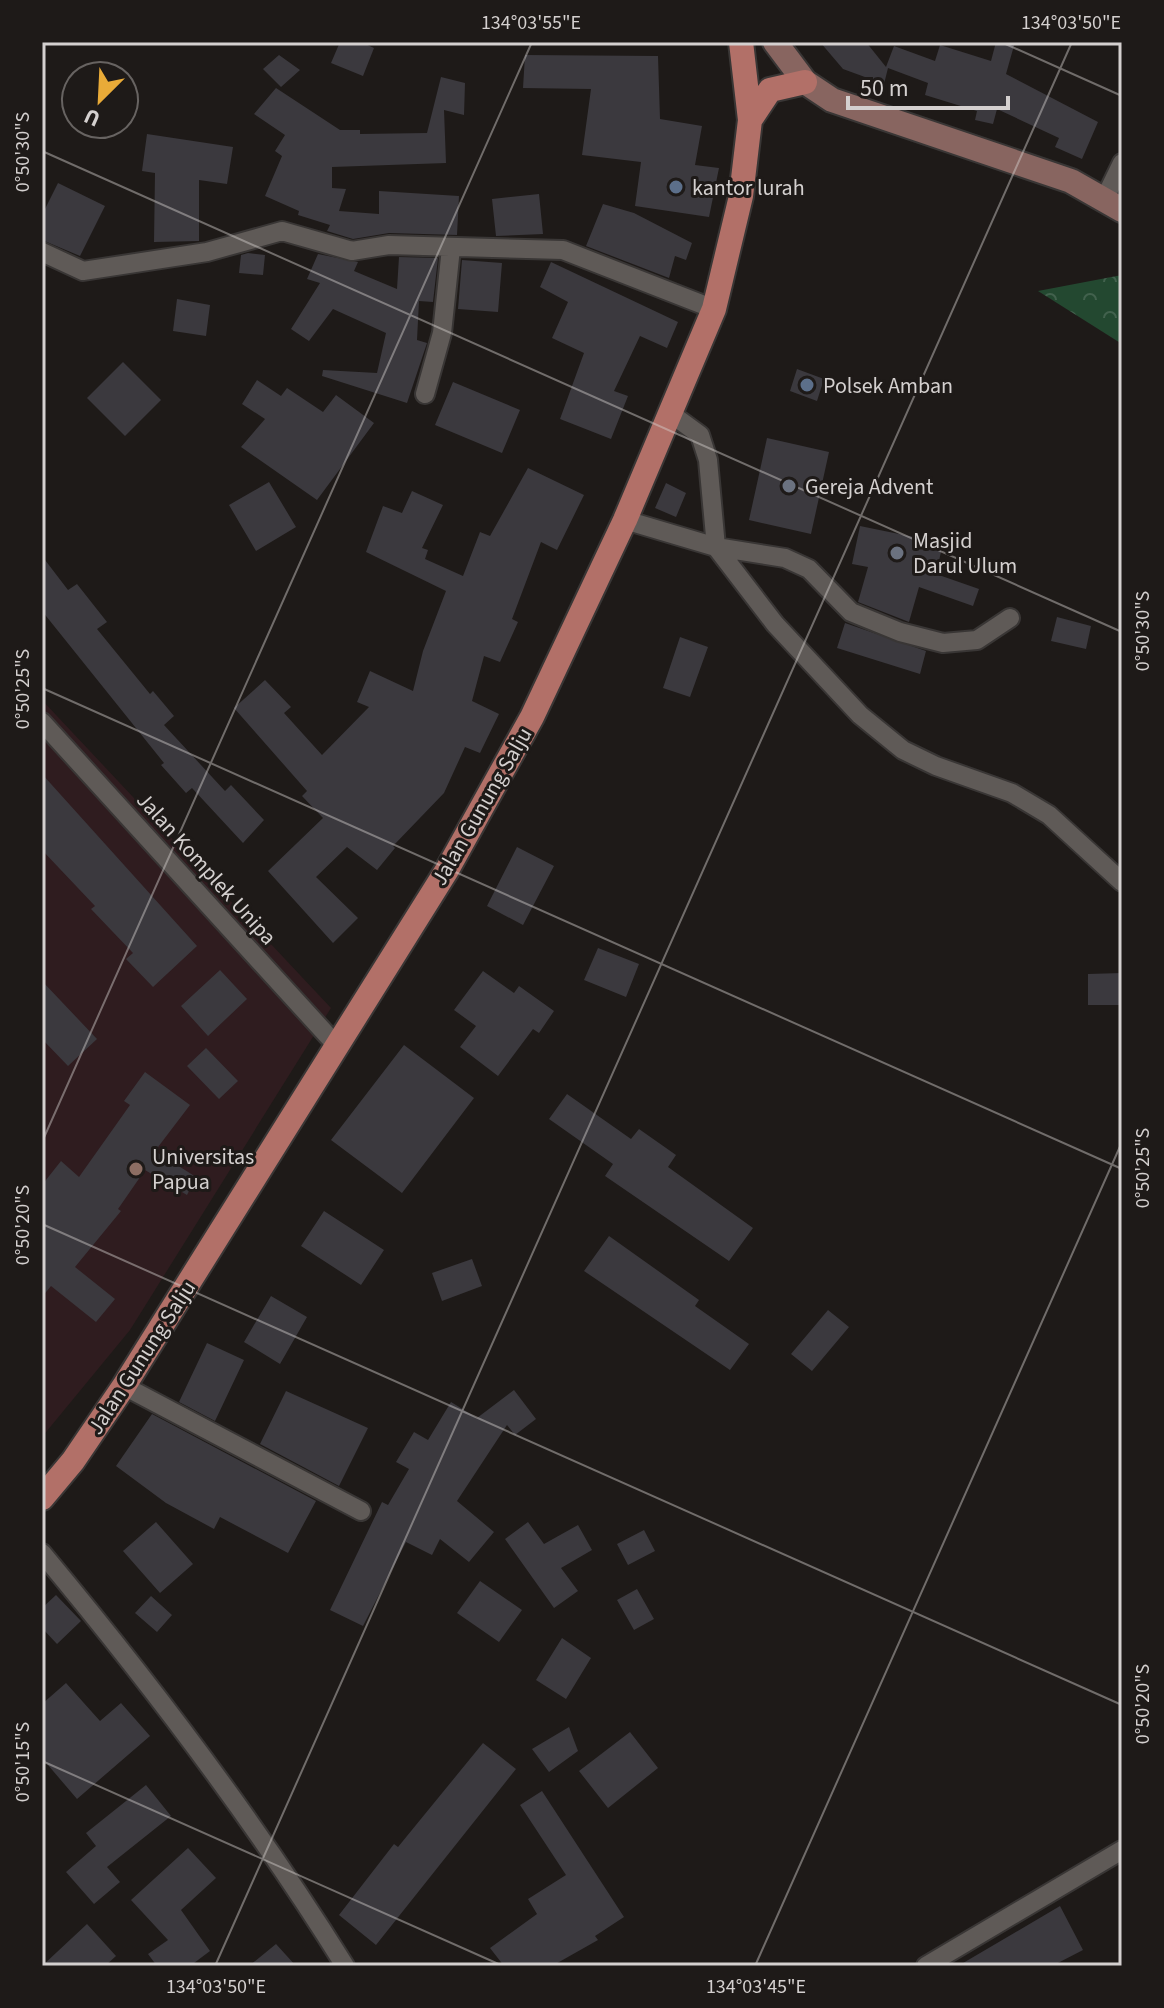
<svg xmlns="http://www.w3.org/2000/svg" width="1164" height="2008" font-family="'Source Sans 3',sans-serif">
<defs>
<pattern id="forest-crowns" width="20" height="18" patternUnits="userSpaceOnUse" patternTransform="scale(2)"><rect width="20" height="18" fill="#234830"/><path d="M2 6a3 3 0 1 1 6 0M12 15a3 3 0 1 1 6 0" fill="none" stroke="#42614d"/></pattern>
</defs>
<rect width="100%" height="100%" fill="#1e1a18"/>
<!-- education -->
<path fill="#2f1c1f" d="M42,700l289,308 -201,322 -88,107z"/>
<!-- forest -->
<path fill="url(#forest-crowns)" d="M1122,275v69l-84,-53z"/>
<!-- building -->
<path fill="#3b393e" d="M340,42h21l13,6 -11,28 -32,-13z
M820,42h46l20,25 8,-21 41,15 5,-16 51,16 5,-19h19l-9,32 92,48 -16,37 -27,-12 4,-9 -62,-29 -4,15 -18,-4 2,-9 -52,-16 3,-12 -40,-15 -4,16 -41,-15z
M279,55l21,15 -19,17 -18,-18z
M525,55l133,1 2,63 42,7 -7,39 24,3 -10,49 -74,-11 6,-44 -59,-7 9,-66 -68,-1z
M441,77l24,6 -1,32 -20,-5 2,53 -114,4v21l14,1 -7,22 40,3v-23l80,5 -2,39 -68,-2 -36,6 -26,-8 3,-6 -32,-10 1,-4 -34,-15 17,-40 -7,-5 10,-16 -31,-21 22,-26 64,42h20v4l67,-1z
M147,134l86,13 -6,37 -28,-4v61l-45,1 1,-69 -13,-2z
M58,183l47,23 -25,50 -38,-16v-25z
M539,194l4,40 -47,2 -4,-37z
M603,204l31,9 58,30 -6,17 -11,-4 -6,22 -83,-32z
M248,253l17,2 -2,20 -24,-2 2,-18z
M318,254l40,8 -4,9 43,18 2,-32 39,1 -5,44 -14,-1 -2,39 10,3 -20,60 -85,-27 1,-6 54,3 9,-40 -53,-24 -24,32 -18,-12 29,-46 -13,-4z
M462,260l40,3 -4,49 -40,-3z
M551,262l127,60 -11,26 -27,-12 -26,55 14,5 -17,43 -51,-20 24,-66 -32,-15 16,-36 -28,-15z
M177,299l33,6 -4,31 -33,-5z
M123,362l38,38 -36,36 -38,-38z
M797,369l27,10 -7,22 -27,-10z
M257,380l24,16 6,-8 36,24 13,-17 38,28 -57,77 -76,-53 24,-28 -23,-15z
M453,382l67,28 -18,43 -67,-28z
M767,438l62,14 -18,82 -62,-14z
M528,468l56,27 -27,55 -16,-8 -29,77 6,3 -18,40 -16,-6 -12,45 27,13 -19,39 -15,-6 -21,46 -51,53 2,2 -18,22 -30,-23 -31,30 42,41 -25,25 -65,-72 55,-53 -21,-22 5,-5 -73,-83 31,-28 26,27 -7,6 38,42 47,-48 -12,-5 13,-31 43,20 10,-40 23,-60 -80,-39 17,-46 19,7 10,-22 31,14 -21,43 6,2 -3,9 38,17 17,-44 10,4z
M269,482l27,45 -40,24 -27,-46z
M666,483l20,10 -10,24 -21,-9z
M860,526l83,17 -7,31 43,15 -6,17 -54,-19 -10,35 -51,-20 10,-35 -16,-3z
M42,556l26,34 9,-6 30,38 -10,7 53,65 3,-3 21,25 -10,9 61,66 6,-6 33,35 -21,23 -51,-55 -6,5 -25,-28 3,-2 -122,-152z
M1057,617l34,9 -5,23 -35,-8z
M845,623l81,28 -6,23 -83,-26z
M680,637l28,10 -18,50 -27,-9z
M42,774l155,172 -44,41 -27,-28 7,-6 -42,-44 4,-3 -53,-56z
M517,847l37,19 -31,59 -36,-19z
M598,948l41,16 -13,33 -42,-17z
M220,970l27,29 -39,37 -27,-30z
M483,971l31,22 5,-7 35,25 -15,22 -6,-4 -35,47 -38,-29 16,-21 -22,-16z
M1122,973v32h-34v-31z
M42,981l55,58 -29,27 -26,-27z
M404,1045l70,53 -72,95 -71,-53z
M206,1048l32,33 -19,18 -32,-33z
M145,1072l45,33 -35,46 41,26 -9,18 -42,-25 -27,39 3,2 -46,56 40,32 -19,23 -45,-36 -9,11v-112l19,-24 18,16 51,-72 -6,-4z
M567,1094l64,45 8,-10 37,26 -8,12 85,61 -24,33 -124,-85 8,-12 -64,-45z
M324,1211l60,39 -23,35 -60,-39z
M609,1236l90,64 -4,6 54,38 -19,26 -146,-99z
M472,1259l10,27 -40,15 -10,-28z
M271,1296l36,21 -27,47 -36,-22z
M828,1310l21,17 -37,44 -21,-17z
M207,1343l37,17 -29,61 -36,-19z
M514,1390l22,29 -21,16 -8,-10 -50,76 37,31 -25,30 -29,-23 -8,16 -26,-13 -43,84 -33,-16 52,-108 6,3 21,-36 -13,-7 18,-30 14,8 23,-38 26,16z
M286,1391l82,37 -29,58 -79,-42z
M152,1414l164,87 -28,52 -68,-36 -6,12 -48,-26 -50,-37z
M156,1522l37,42 -33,29 -37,-42z
M528,1522l16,22 34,-19 14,25 -31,18 17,23 -24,17 -49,-69z
M644,1530l11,21 -27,14 -11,-21z
M480,1581l42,29 -23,32 -42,-29z
M637,1589l17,30 -20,11 -17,-30z
M56,1595l25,26 -24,23 -15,-16v-20z
M151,1596l21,19 -15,17 -22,-19z
M562,1638l29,20 -25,41 -30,-19z
M66,1683l34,38 21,-18 29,33 -73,63 -35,-41v-54z
M569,1727l9,24 -29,21 -17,-23z
M630,1732l28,36 -50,40 -29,-37z
M483,1743l33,26 -140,176 -37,-30 55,-71 4,3z
M146,1785l25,31 -64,51 13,15 -26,22 -28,-32 30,-26 -10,-13z
M542,1791l82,126 -29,19 3,4 -46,26h-48l-14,-18 47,-34 -9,-15 38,-24 -46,-70z
M188,1848l28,30 -35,32 29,41 -20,15h-33l-9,-12 20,-14 -37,-40z
M1060,1906l23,44 -31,16h-94z
M87,1924l29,32 -11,10h-63z
M276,1944l20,22h-47z"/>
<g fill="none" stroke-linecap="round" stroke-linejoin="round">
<!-- street casing -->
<g stroke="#393635" stroke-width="22">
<path id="street" d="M1105,198l17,-35
M42,252l41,19 124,-19 75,-21 70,20 37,-6 174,5 151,59
M425,394l17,-61 9,-85
M670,413l30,22 8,25 8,87 69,11 24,11 42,43 49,20 43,11 34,-3 33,-22
M625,520l91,27 59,77 85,91 43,35 33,16 76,27 37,22 73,67
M42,722l295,324
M124,1386l237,125
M42,1553c109,131 213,268 303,413
M926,1966l196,-116"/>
</g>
<!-- secondary casing -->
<g stroke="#393635" stroke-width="28">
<path id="secondary" d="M775,42l30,40 27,18 239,81 51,29"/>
</g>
<!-- primary casing -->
<g stroke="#393635" stroke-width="28">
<path id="primary" d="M750,120l20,-30 35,-8
M42,1498l31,-37 51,-75 323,-516 85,-153 93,-197 89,-211 27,-113 9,-76 -9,-78"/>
</g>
<!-- street -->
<use href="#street" stroke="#5f5a57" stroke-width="18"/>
<!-- secondary -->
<use href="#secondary" stroke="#886560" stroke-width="24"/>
<!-- primary -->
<use href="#primary" stroke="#b27068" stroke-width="24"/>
</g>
<!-- ticks -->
<path fill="none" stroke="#d4d0cf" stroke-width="2" stroke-opacity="0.45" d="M1001,42l121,54M42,151l1080,481M42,688l1080,481M42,1142l490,-1100M42,1224l1080,481M42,1761l461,205M215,1966l857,-1924M755,1966l367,-824"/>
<!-- markers -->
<g fill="#5c6f8a" stroke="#1e1a18" stroke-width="3">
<circle cx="676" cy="187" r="8"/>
<circle cx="807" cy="385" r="8"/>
</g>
<g fill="#6b7280" stroke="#1e1a18" stroke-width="3">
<circle cx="789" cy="486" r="8"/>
<circle cx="897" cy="553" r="8"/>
</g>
<circle fill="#8d6e63" stroke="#1e1a18" stroke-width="3" cx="136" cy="1169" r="8"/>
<g text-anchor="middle" stroke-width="6" stroke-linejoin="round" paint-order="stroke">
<!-- poi labels -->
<g font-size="22" fill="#d4d0cf" stroke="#1e1a18" text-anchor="start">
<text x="692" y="195">kantor lurah</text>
<text x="823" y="393">Polsek Amban</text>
<text x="805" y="494">Gereja Advent</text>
<text x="913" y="548">Masjid<tspan x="913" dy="25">Darul Ulum</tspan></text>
<text x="152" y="1164">Universitas<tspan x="152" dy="25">Papua</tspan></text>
</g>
<!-- street labels -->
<g font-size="22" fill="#d4d0cf" stroke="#1e1a18">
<text transform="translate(481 806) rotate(-60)" y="8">Jalan Gunung Salju</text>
<text transform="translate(207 868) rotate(48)" y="8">Jalan Komplek Unipa</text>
<text transform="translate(141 1357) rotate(-57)" y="8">Jalan Gunung Salju</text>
</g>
</g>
<!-- border -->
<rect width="1164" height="2008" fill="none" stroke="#1e1a18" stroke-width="88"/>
<!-- north arrow -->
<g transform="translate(100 100) rotate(204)"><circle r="38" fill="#1e1a18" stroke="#676361" stroke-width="2"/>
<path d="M0-6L14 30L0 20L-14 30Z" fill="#e9ab38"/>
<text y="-12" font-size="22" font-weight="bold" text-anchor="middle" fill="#d4d0cf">U</text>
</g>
<!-- scale -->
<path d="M848 96v12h160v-12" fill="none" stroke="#d4d0cf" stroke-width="4"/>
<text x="860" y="96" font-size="24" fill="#d4d0cf" stroke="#1e1a18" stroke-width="6" paint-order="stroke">50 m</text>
<rect x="44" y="44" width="1076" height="1920" fill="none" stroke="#d4d0cf" stroke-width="3"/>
<g font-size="20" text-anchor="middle" fill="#d4d0cf">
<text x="531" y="29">134°03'55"E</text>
<text x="1071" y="29">134°03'50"E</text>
<text transform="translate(22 152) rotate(-90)" y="7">0°50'30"S</text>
<text transform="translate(1142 631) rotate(-90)" y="7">0°50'30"S</text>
<text transform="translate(22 689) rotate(-90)" y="7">0°50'25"S</text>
<text transform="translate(1142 1168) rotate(-90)" y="7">0°50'25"S</text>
<text transform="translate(22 1225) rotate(-90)" y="7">0°50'20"S</text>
<text transform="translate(1142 1704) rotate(-90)" y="7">0°50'20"S</text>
<text transform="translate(22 1762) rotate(-90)" y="7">0°50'15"S</text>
<text x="216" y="1993">134°03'50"E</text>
<text x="756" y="1993">134°03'45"E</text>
</g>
</svg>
